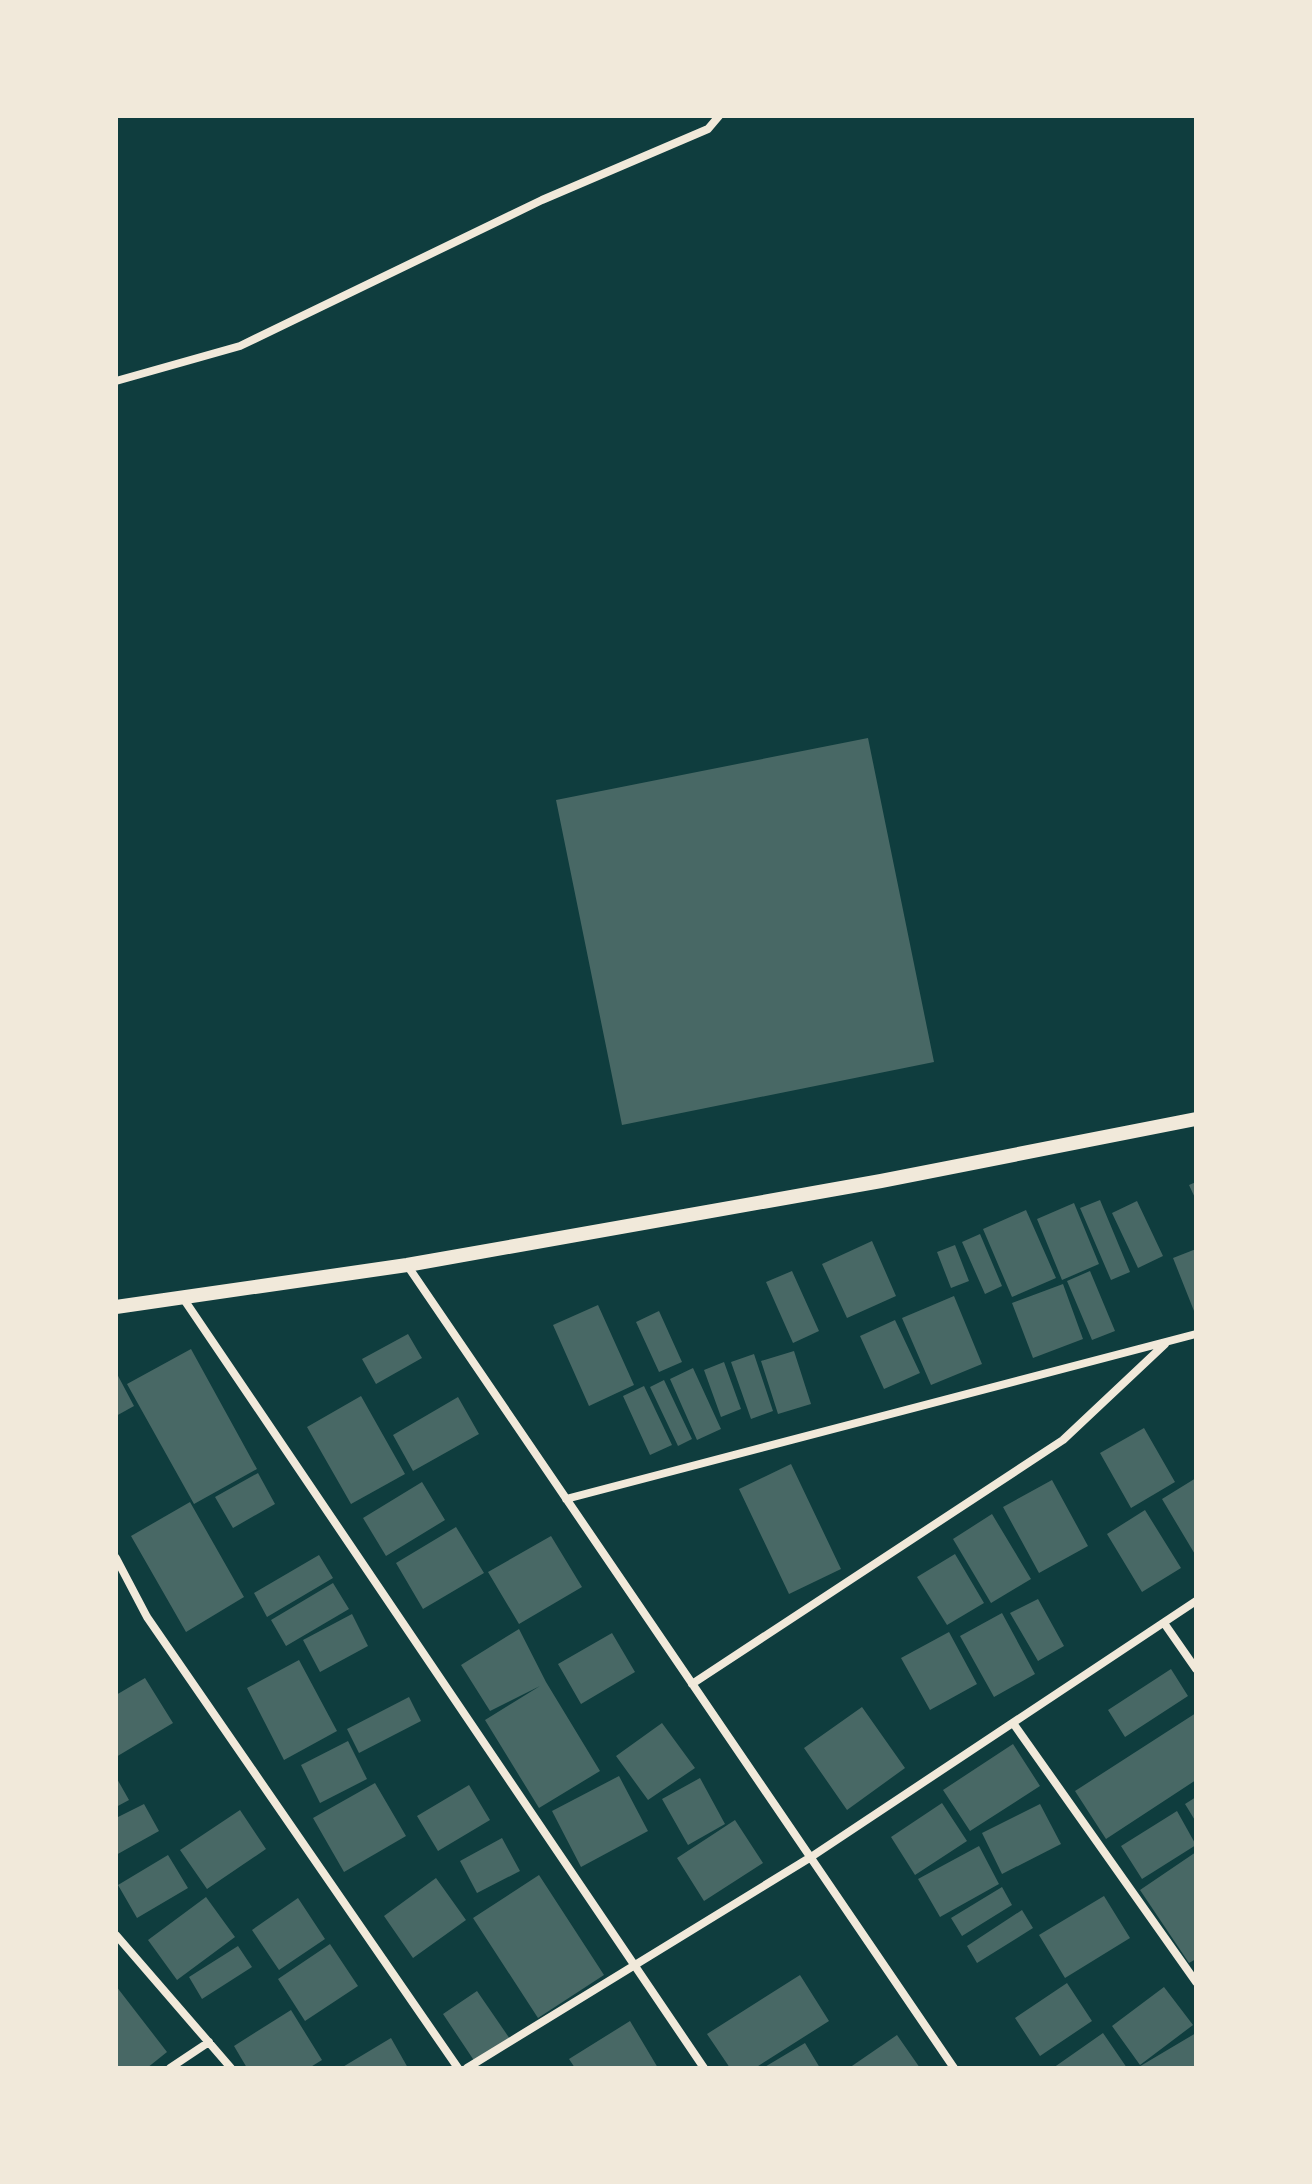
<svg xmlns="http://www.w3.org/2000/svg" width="1312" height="2184" font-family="'Source Serif 4',serif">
<rect width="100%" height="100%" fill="#0f3d3e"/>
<!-- building -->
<path fill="#486865" d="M868,738l66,324 -312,63 -66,-325z
M1196,1182v18l-7,-15z
M1100,1200l30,72 -19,8 -31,-72z
M1137,1201l26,55 -25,12 -26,-55z
M1074,1203l25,61 -37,16 -25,-61z
M1026,1210l30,68 -44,19 -29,-68z
M980,1234l22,52 -17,8 -23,-52z
M872,1241l24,55 -49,22 -25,-54z
M955,1245l14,36 -18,7 -14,-36z
M1196,1249v67l-23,-58z
M792,1271l27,60 -26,12 -27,-61z
M1090,1271l25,60 -23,9 -25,-59z
M1063,1284l20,55 -50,19 -21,-55z
M954,1296l28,68 -51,21 -29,-67z
M598,1305l36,80 -45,21 -36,-81z
M659,1311l23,51 -23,10 -23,-50z
M895,1320l25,53 -36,16 -24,-53z
M408,1334l14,24 -46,26 -14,-25z
M191,1349l66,120 -63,35 -67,-120z
M794,1351l17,53 -33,10 -17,-53z
M754,1354l19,57 -22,8 -20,-57z
M724,1362l17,47 -20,8 -17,-47z
M693,1368l28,61 -24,11 -27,-61z
M116,1372l18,34 -18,10z
M664,1380l28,59 -14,7 -28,-59z
M644,1386l28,59 -22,10 -27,-59z
M361,1396l44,78 -54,30 -44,-77z
M458,1397l21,37 -66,37 -20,-36z
M1144,1428l31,54 -44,26 -31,-55z
M791,1464l50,105 -52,25 -50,-105z
M258,1473l17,31 -42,24 -18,-31z
M1196,1478v78l-34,-57z
M1052,1480l36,66 -49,27 -36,-66z
M422,1482l23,38 -59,36 -23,-38z
M190,1502l54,95 -58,35 -55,-96z
M1145,1510l36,58 -39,24 -35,-58z
M992,1514l39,65 -40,24 -38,-64z
M456,1527l28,46 -61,36 -27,-46z
M551,1536l31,51 -63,37 -31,-52z
M955,1554l29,49 -37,22 -30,-48z
M319,1555l14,23 -66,39 -13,-24z
M333,1583l16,26 -63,37 -15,-26z
M1038,1599l26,47 -26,15 -28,-48z
M1002,1613l33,61 -41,23 -34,-61z
M352,1614l16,32 -48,26 -17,-32z
M519,1629l27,53 54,89 -61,37 -54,-88 55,-34 -50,25 -29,-46z
M949,1632l28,52 -47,26 -29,-52z
M612,1633l23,39 -54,32 -23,-40z
M299,1660l38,71 -53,29 -37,-72z
M1171,1669l17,27 -63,41 -17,-27z
M145,1678l28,45 -57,34v-62z
M409,1697l12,24 -62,32 -12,-24z
M862,1707l43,61 -58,42 -43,-62z
M1196,1713v67l-90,59 -31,-48z
M662,1723l33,45 -47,32 -32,-44z
M348,1741l19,38 -47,24 -19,-38z
M1013,1744l27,42 -70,45 -27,-41z
M619,1776l29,55 -67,36 -29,-56z
M116,1777l13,23 -13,7z
M700,1778l25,46 -37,21 -26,-46z
M375,1783l31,53 -62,36 -31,-54z
M469,1785l21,35 -52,31 -21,-35z
M1196,1797v25l-11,-18z
M942,1803l25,38 -52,34 -24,-38z
M144,1804l15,27 -43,24v-37z
M1040,1804l21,40 -59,30 -20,-41z
M240,1810l26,39 -59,40 -27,-39z
M1177,1811l19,34 -54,34 -21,-33z
M735,1820l28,43 -59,38 -27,-43z
M502,1838l18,33 -43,22 -17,-32z
M979,1846l20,38 -59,33 -22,-38z
M1196,1852v107l-7,4 -49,-73z
M168,1855l20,33 -51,30 -19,-33z
M539,1875l65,100 -66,43 -65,-100z
M436,1878l30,42 -53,38 -29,-42z
M1002,1887l10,18 -50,31 -11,-18z
M1104,1896l26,42 -65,40 -26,-43z
M206,1897l29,40 -58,43 -29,-40z
M298,1898l27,41 -46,31 -27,-40z
M1022,1910l11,18 -56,35 -10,-17z
M330,1944l28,42 -53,35 -27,-42z
M238,1946l14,21 -50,32 -13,-22z
M800,1975l29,46 -74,47h-25l-23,-34z
M1067,1983l25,38 -52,35 -25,-38z
M116,1986l51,66 -20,16h-31z
M1164,1987l29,38 -53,40 -28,-39z
M477,1991l33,48 -35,23 -32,-48z
M291,2010l31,50 -13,8h-62l-13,-22z
M630,2021l28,47h-83l-6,-9z
M1103,2033l24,35h-74z
M1196,2033v35h-59z
M897,2035l23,33h-71z
M391,2038l17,30h-67z
M805,2043l15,25h-57z"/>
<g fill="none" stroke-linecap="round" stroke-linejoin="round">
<!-- minor -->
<path stroke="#f1e9da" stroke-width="8" d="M116,381l124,-35 302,-146 166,-71 11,-13
M407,1265l547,803
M183,1298l521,770
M566,1499l630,-165
M116,1558l31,59 311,451
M1164,1623l32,46
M692,1684l371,-244 102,-96
M1013,1723l183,259
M116,1935l115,133
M170,2068l39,-26
M467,2068l344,-211 385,-256"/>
<!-- tertiary -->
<path stroke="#f1e9da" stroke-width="14" d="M116,1307l291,-42 474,-84 315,-62"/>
</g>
<!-- border -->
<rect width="1312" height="2184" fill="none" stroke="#f1e9da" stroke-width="236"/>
</svg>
